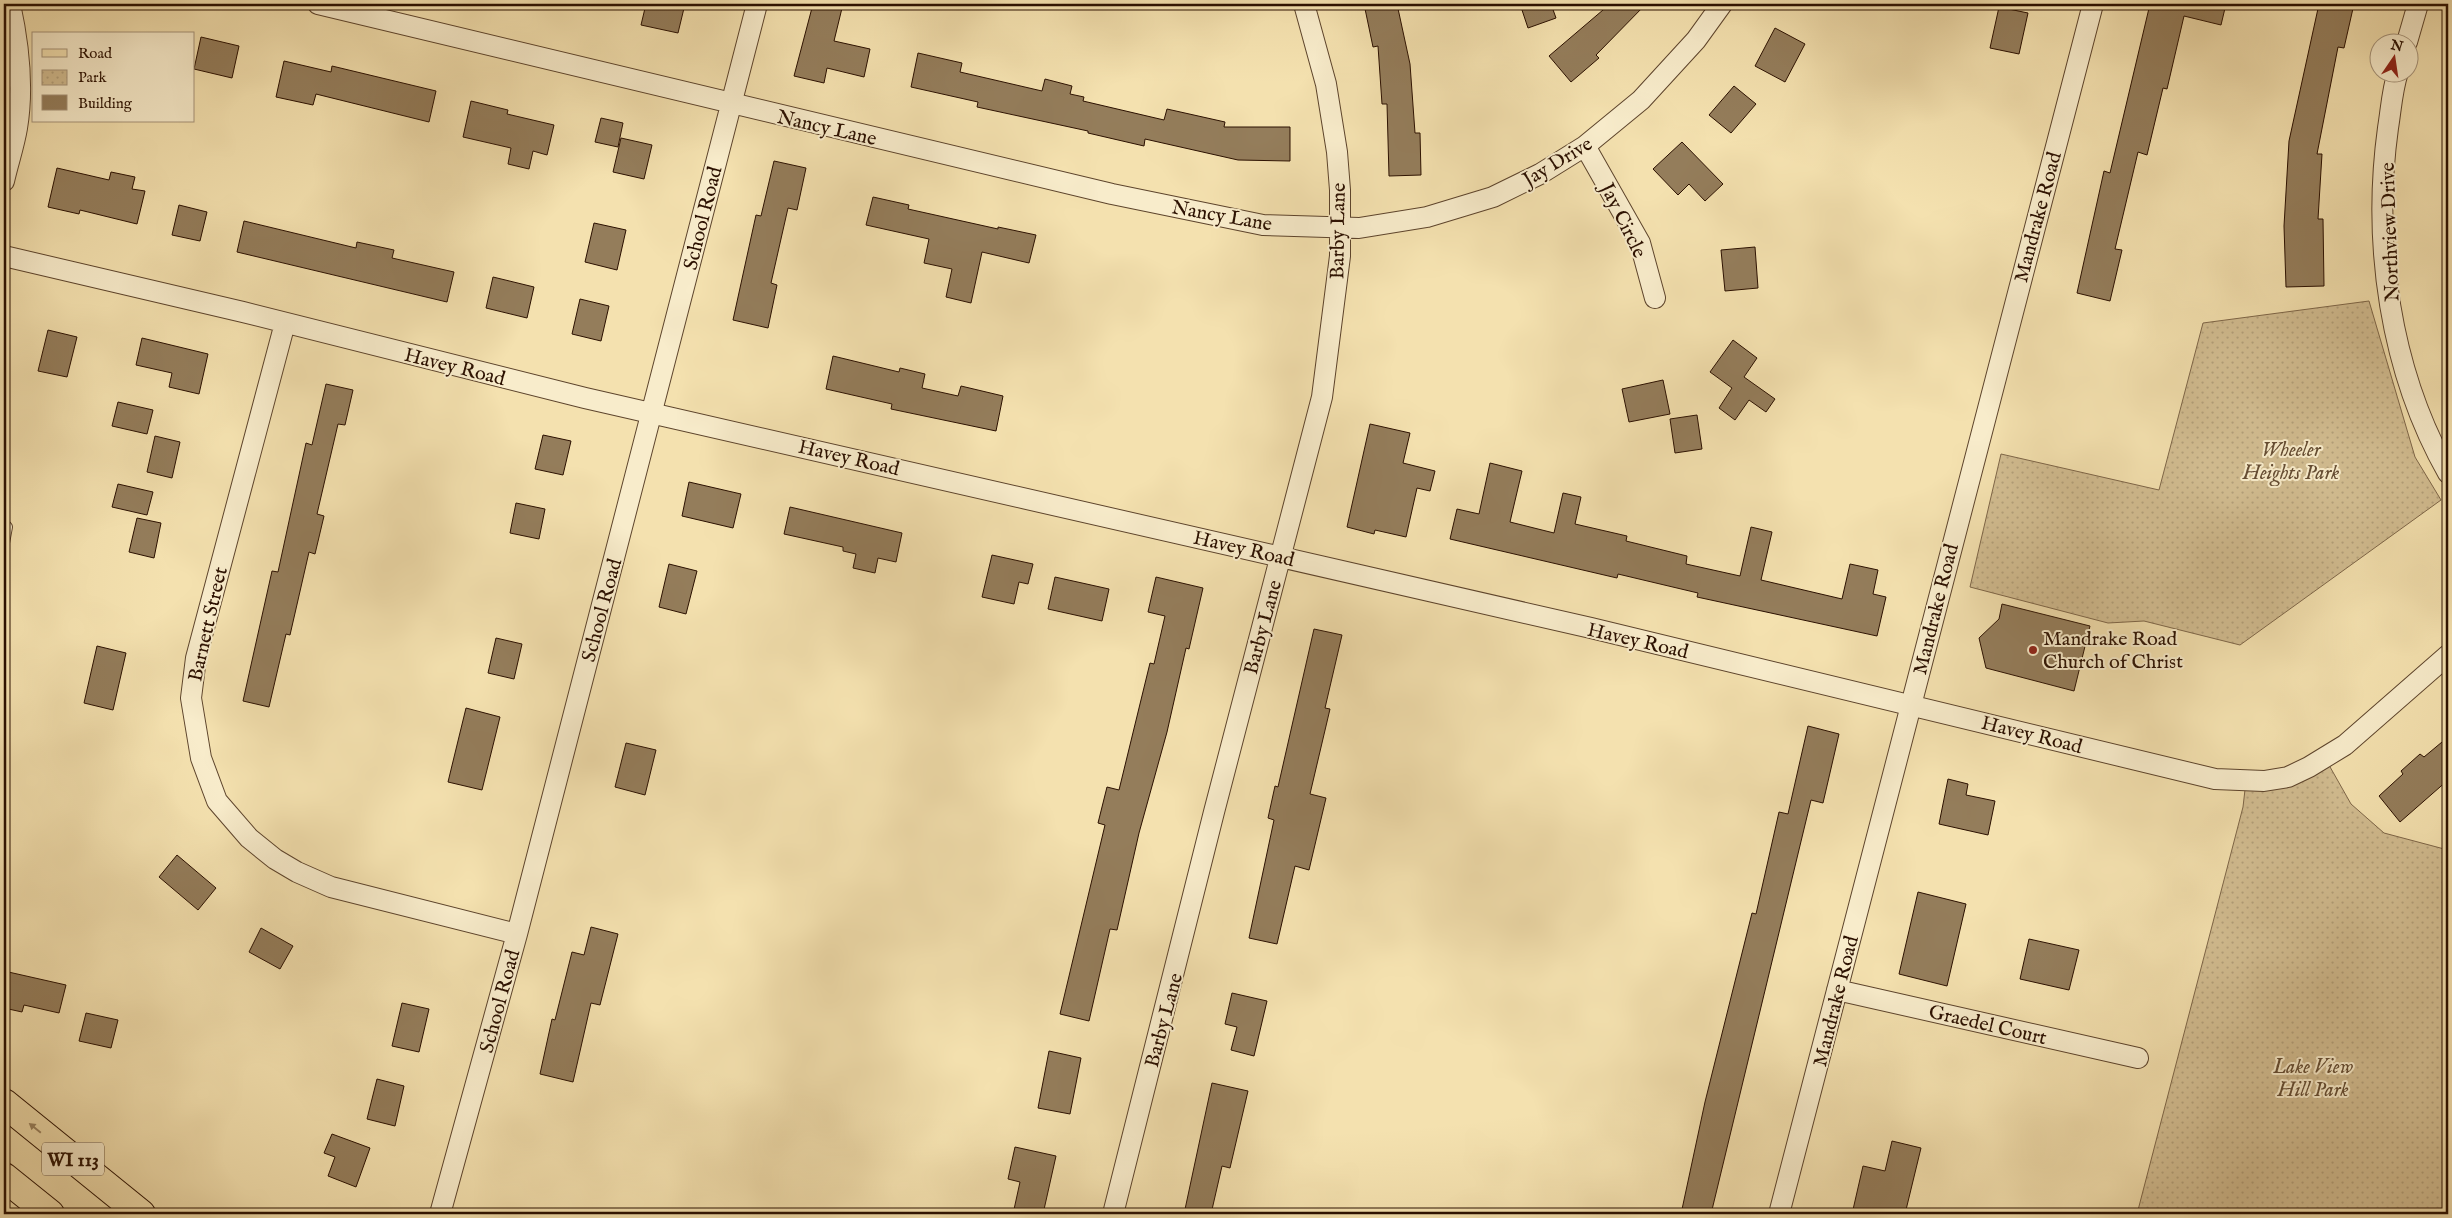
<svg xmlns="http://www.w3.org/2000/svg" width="2452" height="1218" font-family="'IM FELL English',serif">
<defs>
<pattern id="park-dots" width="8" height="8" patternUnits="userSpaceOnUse" patternTransform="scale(1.25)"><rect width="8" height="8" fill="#d2bd91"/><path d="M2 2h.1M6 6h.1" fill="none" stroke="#b4a17b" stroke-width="1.8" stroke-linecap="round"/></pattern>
</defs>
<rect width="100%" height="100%" fill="#f4e1af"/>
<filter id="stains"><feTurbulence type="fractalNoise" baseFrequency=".004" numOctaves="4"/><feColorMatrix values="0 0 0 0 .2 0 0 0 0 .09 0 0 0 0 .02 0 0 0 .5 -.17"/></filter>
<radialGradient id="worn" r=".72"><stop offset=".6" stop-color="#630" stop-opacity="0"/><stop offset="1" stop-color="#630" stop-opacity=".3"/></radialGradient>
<!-- park -->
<path fill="url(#park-dots)" stroke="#7e6648" d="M2369,301l46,156 26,43 -201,145 -96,-24 -36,2 -138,-36 31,-133 158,36 44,-167z
M2325,758l26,46 33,29 64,17v364h-311l106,-407 3,-26z"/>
<!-- building -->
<path fill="#947d5b" stroke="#2b1000" d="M646,4h39l-7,29 -37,-8z
M813,4h30l-9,37 36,8 -6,28 -37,-9 -3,15 -30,-7z
M1364,4h33l13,60 5,69h5l1,42 -32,1 -2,-72h-5l-4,-58 -5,1z
M1520,4h31l5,14 -28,10z
M1610,4h36l-50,51 3,3 -28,24 -22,-26z
M2150,4h76l-5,21 -37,-9 -17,73 -4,-1 -16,67 -9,-3 -23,97 7,1 -12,51 -33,-8 27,-122 6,2z
M2319,4h35l-10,44 -6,-1 -21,107h5l-4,65h5l1,67 -38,1 -2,-61 5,-85z
M1999,7l29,6 -9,41 -29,-6z
M1775,28l30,16 -20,38 -30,-16z
M201,37l38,9 -7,32 -38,-9z
M918,53l44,10 -2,9 82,19 3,-12 27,7 -2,8 14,3 -1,4 81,19 3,-11 58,13 -1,5h66v34l-52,-1 -93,-21 -1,7 -56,-13v-2l-111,-24 1,-5 -67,-15z
M284,61l47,11 1,-6 104,25 -7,31 -113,-28 -3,11 -37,-8z
M1734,86l22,18 -25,29 -22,-18z
M471,101l37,9 -1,4 47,11 -7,30 -14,-4 -4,18 -21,-5 3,-16 -48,-11z
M601,118l22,5 -5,24 -23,-5z
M621,138l31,7 -8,34 -31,-7z
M1682,142l41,42 -18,17 -16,-17 -11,11 -25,-26z
M774,161l32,7 -9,42 -9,-2 -17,75 6,2 -9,43 -35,-8 23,-105 5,1z
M57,168l52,12 2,-8 24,5 -3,12 13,2 -8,33 -57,-14 -1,4 -31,-7z
M873,197l36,8 -1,4 90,20v-2l38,8 -7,28 -47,-11 -11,51 -25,-6 6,-28 -28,-6 5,-24 -63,-14z
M179,205l28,7 -7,29 -28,-6z
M244,221l112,27 1,-6 37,8 -2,8 62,14 -7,30 -210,-50z
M594,223l32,7 -9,40 -32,-8z
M1755,247l3,41 -33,3 -4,-41z
M493,277l41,10 -7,31 -41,-10z
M580,299l29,7 -8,35 -29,-7z
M48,330l29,7 -10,40 -29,-6z
M142,338l66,16 -9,40 -30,-7 3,-14 -36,-8z
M1733,340l24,18 -13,19 31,22 -9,13 -17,-12 -14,20 -16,-12 13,-20 -22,-16z
M833,356l66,16 1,-4 25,6 -3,14 36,8 3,-10 42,10 -7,35 -105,-22 1,-5 -66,-15z
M1663,380l7,34 -41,8 -7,-33z
M326,384l27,6 -8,35 -7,-1 -21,90 7,2 -9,38 -6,-2 -19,83 -4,-1 -17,73 -26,-6 29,-130 6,1 28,-129 6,2z
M118,402l35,8 -6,24 -35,-8z
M1697,415l5,34 -27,4 -5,-34z
M1370,424l40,9 -7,30 32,8 -5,20 -13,-3 -11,49 -31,-7 -1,4 -27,-7z
M543,435l28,6 -8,34 -28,-6z
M155,436l25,6 -8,36 -25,-6z
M1490,463l32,8 -12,51 44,11 9,-40 18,4 -6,27 52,12 -1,5 61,15 -1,8 54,12 11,-49 21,5 -11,48 81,19 8,-35 28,6 -5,24 13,3 -9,39 -180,-39 1,-4 -80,-19 -1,4 -167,-39 7,-30 22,5z
M689,482l52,12 -8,34 -51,-12z
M118,484l35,8 -6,23 -35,-8z
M516,503l29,6 -6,30 -29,-6z
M790,507l112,26 -6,29 -18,-4 -3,15 -22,-5 3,-14 -13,-3v-4l-59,-13z
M137,518l24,5 -7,35 -25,-6z
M992,555l41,9 -5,20 -9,-2 -5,22 -32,-7z
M669,564l28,7 -11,43 -27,-7z
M1055,577l54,12 -7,32 -54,-12z
M1156,577l47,11 -14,61 -3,-1 -19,84 -28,101 -22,97 -7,-1 -21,92 -29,-7 45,-189 -7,-2 9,-36 12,3 31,-127 4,1 11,-48 -17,-4z
M2002,604l88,22 -16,65 -88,-23 -7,-30 20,-19z
M1314,629l28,6 -17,73 5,1 -20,85 16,4 -17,72 -14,-4 -18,78 -28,-6 25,-118 -6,-2 7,-32 3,1z
M496,638l26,6 -8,35 -26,-6z
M97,646l29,7 -13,57 -29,-7z
M466,708l34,9 -18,73 -34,-8z
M1808,726l31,8 -16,69 -12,-3 -100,414h-30l24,-112 47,-189 4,1 23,-102 9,2z
M2448,737v43l-48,42 -21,-26 24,-22 -2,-3 19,-17 4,3z
M626,743l30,7 -11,45 -30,-8z
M1948,779l20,5 -2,11 29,6 -7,34 -49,-11z
M177,855l39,33 -18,22 -39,-33z
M1918,892l48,12 -19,82 -48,-12z
M591,927l27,7 -18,71 -9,-2 -18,79 -33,-8 12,-55 3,1 17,-68 12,3z
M261,928l32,18 -13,23 -31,-17z
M2029,939l50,11 -10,40 -49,-11z
M4,971l62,14 -7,28 -35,-8 -2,7 -18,-4z
M1232,993l35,8 -13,55 -23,-6 6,-23 -12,-3z
M402,1003l27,6 -10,43 -27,-6z
M86,1013l32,7 -7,28 -32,-7z
M1049,1051l32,7 -11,56 -32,-6z
M377,1079l27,7 -9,40 -28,-7z
M1212,1083l36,8 -18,77 -8,-2 -11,48h-27z
M332,1134l38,14 -14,39 -28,-11 7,-19 -11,-4z
M1892,1141l29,7 -16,66h-53l11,-48 22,5z
M1015,1147l41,9 -13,58h-30l7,-32 -12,-3z"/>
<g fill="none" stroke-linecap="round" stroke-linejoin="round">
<!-- service casing -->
<g stroke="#5d442c" stroke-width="12">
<path id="service" d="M4,524l3,3 -3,16"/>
</g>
<!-- minor casing -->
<g stroke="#5d442c" stroke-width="22">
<path id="minor" d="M318,4l794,190 151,31 96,3 68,-11 66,-20 47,-23 45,-28 56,-46 55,-60 26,-36
M2407,42l11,-38
M2398,72c-6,18 -7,38 -10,56 -16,116 2,243 60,345
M1585,146l55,97 15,55
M4,181c4,-18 10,-35 13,-53 7,-42 2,-83 -7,-124
M4,256l239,56 342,86 1006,230 624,151 49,2 24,-4 21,-10 36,-22 103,-90
M285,323l-89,335 -5,40 10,60 16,43 32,37 26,21 22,13 34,15 186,47
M1837,990l301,68
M440,1214l77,-280 240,-930
M1113,1214l101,-402 108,-415 18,-141v-66l-3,-38 -11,-68 -22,-80
M1779,1214l314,-1210"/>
</g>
<!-- primary casing -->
<g stroke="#2b1000" stroke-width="30">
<path id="primary" d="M4,1103l137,111
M4,1177l46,37"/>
</g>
<!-- service -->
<use href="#service" stroke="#f8eccb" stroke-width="10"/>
<!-- minor -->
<use href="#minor" stroke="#f8eccb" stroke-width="20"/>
<!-- primary -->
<use href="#primary" stroke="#f4e1af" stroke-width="28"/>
</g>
<!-- one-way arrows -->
<defs><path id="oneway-solid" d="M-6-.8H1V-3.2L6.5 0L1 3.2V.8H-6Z" transform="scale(1.25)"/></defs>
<use fill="#9a8360" href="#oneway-solid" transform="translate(35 1128) rotate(-141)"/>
<!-- markers -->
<circle fill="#8f2418" stroke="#f8eccb" stroke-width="2" cx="2033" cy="650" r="5"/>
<g text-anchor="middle" stroke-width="4" stroke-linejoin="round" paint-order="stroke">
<!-- shield labels -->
<rect fill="#f8eccb" stroke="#68523d" stroke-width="1" x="42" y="1142.5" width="62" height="33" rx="4"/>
<g font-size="19" font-weight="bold" fill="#2b1000">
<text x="73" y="1166">WI 113</text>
</g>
<!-- street labels -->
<g font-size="20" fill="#2b1000" stroke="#f8eccb">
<text transform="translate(827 127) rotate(13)" y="7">Nancy Lane</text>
<text transform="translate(1557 161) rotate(-31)" y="7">Jay Drive</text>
<text transform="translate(1222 215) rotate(10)" y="7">Nancy Lane</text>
<text transform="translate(2037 217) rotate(-75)" y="7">Mandrake Road</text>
<text transform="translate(702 218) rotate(-76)" y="7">School Road</text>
<text transform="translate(1624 220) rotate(64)" y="7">Jay Circle</text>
<text transform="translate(1337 231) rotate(-89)" y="7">Barby Lane</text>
<text transform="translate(2389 232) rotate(-92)" y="7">Northview Drive</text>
<text transform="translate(455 366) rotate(14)" y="7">Havey Road</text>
<text transform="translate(849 457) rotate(13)" y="7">Havey Road</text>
<text transform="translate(1244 548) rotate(13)" y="7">Havey Road</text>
<text transform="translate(1935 609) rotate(-76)" y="7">Mandrake Road</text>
<text transform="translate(601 610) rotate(-75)" y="7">School Road</text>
<text transform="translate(207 624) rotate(-77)" y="7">Barnett Street</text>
<text transform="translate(1262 627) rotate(-75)" y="7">Barby Lane</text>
<text transform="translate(1638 640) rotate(13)" y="7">Havey Road</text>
<text transform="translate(2032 734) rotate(14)" y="7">Havey Road</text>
<text transform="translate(499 1001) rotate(-75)" y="7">School Road</text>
<text transform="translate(1835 1001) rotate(-76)" y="7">Mandrake Road</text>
<text transform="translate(1163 1020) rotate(-75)" y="7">Barby Lane</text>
<text transform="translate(1988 1024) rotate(13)" y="7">Graedel Court</text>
</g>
<!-- park labels -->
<g font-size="20" font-style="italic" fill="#654d33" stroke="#f8eccb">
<text x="2291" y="456">Wheeler<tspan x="2291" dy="23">Heights Park</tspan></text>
<text x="2313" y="1073">Lake View<tspan x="2313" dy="23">Hill Park</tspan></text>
</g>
<!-- poi labels -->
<g font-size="20" fill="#2b1000" stroke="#f8eccb" text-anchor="start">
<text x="2043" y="645">Mandrake Road<tspan x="2043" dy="23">Church of Christ</tspan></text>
</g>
</g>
<!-- margin -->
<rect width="2452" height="1218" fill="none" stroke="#f4e1af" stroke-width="20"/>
<rect x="5" y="5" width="2442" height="1208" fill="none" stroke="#2b1000" stroke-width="2.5"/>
<rect x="10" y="10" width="2432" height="1198" fill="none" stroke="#2b1000"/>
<!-- legend -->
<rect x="32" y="32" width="162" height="90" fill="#f8eccb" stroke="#a6947a"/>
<rect x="42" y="49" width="25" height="8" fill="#f4e1af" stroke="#a6947a"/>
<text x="78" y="58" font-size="15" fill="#2b1000">Road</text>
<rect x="42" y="70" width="25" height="15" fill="url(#park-dots)" stroke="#a6947a"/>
<text x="78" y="82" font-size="15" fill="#2b1000">Park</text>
<rect x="42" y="95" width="25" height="15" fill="#947d5b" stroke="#a6947a"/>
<text x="78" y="108" font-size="15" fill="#2b1000">Building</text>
<!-- north arrow -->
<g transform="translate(2394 58) rotate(13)"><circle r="24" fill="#f8eccb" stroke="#a6947a"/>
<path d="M0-4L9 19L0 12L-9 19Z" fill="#8f2418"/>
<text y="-8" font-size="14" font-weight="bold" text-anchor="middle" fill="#2b1000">N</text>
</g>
<rect width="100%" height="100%" filter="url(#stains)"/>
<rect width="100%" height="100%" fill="url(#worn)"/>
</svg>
